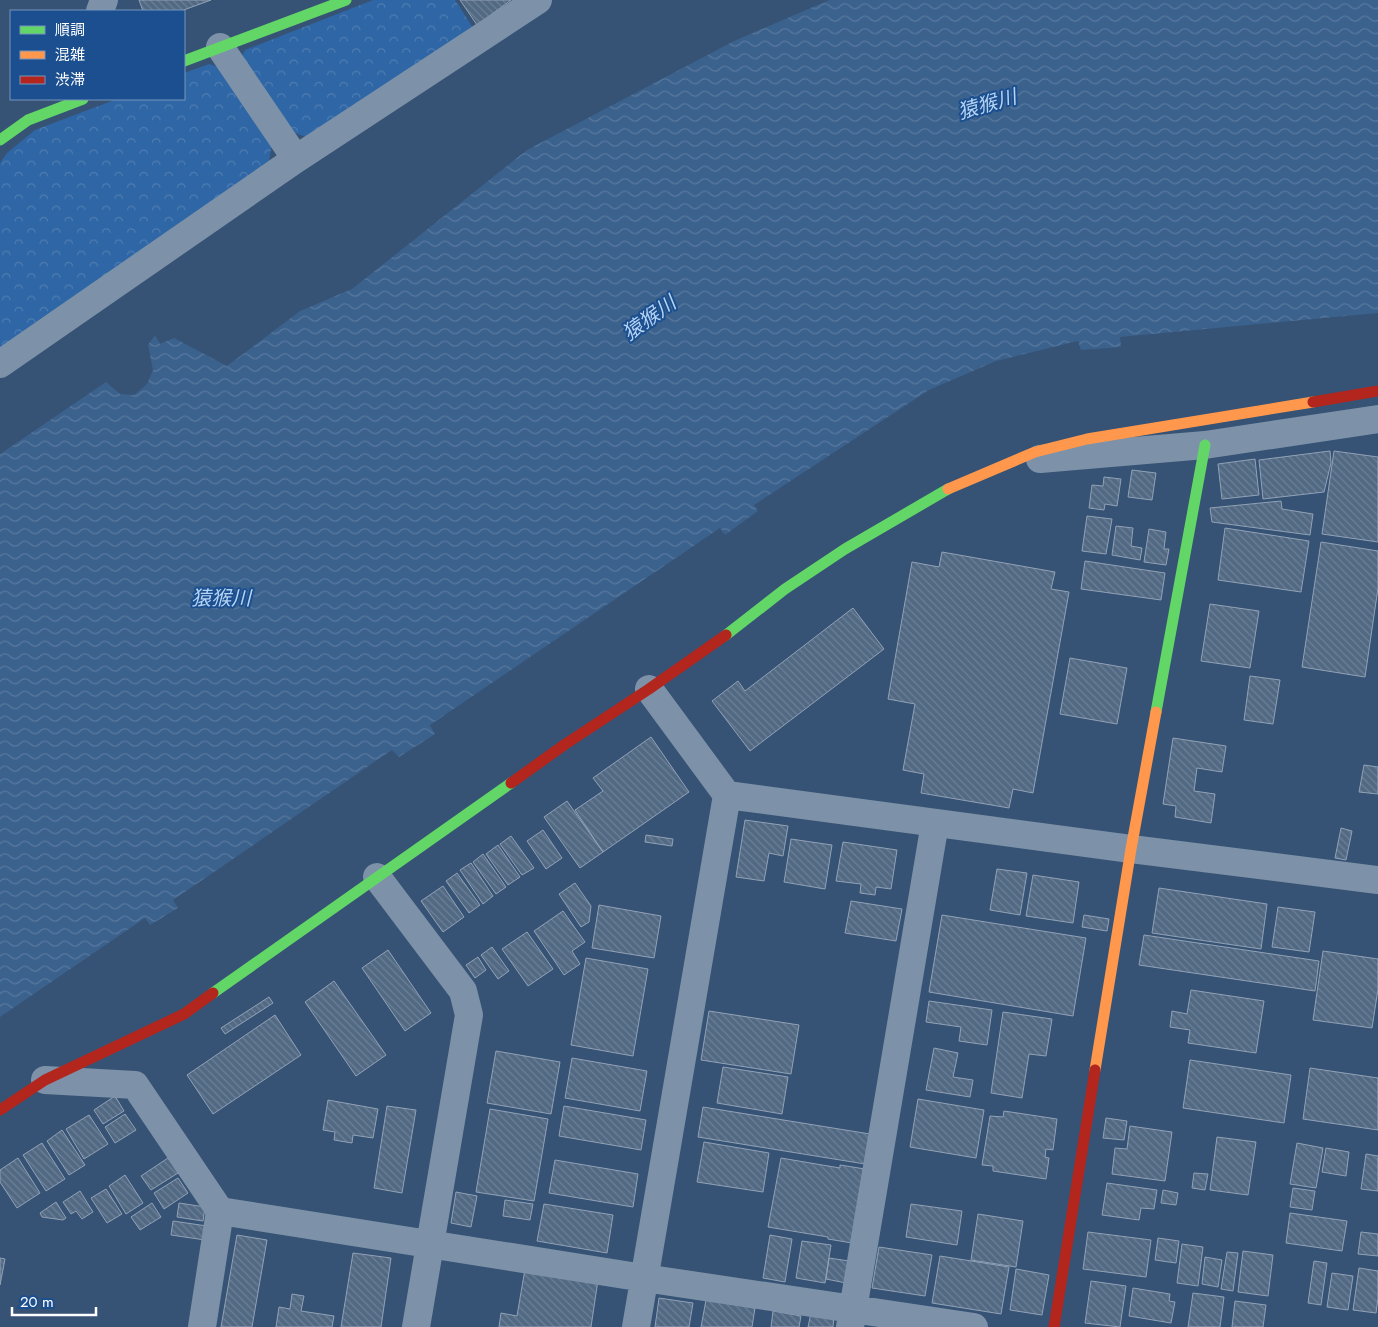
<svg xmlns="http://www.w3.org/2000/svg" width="1378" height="1327" font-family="Jost,'Noto Sans JP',sans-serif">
<defs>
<pattern id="park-crowns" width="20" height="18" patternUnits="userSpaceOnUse" patternTransform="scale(1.25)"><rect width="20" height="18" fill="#2f66a5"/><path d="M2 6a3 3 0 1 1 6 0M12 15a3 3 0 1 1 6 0" fill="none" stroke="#4e7db2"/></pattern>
<pattern id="water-waves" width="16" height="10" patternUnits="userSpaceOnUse" patternTransform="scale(1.25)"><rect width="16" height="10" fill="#3b618d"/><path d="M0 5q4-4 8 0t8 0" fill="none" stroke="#58799e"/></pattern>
<pattern id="building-back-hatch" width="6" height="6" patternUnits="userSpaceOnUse" patternTransform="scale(1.25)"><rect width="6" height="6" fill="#526984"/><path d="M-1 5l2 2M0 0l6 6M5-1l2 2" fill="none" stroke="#6c8096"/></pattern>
</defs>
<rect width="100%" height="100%" fill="#365274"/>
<!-- park -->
<path fill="url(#park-crowns)" d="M373,0h82l20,31 -169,106 -11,-4 -54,-75 4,-8z
M209,64l16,5 47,74 -3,18 -269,190v-188l7,-10 28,-23 82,-31h67v-26z"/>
<!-- water -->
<path fill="url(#water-waves)" d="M829,0h549v313l-258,24 1,10 -40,3 -3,-9 -82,20 -67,29 -175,115 4,6 -33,24 -5,-7 -290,197 5,9 -36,23 -7,-7 -219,150 5,8 -28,17 -5,-7 -145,99v-563l106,-72 14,12 14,1 13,-11 6,-14 -5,-25 7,-10 5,9 14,-6 53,28 73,-55 52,-22 175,-139 207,-109z"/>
<!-- building -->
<path fill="url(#building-back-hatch)" stroke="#92a2b6" d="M139,0h72l-30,11h-38z
M460,0h51l-34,25z
M1330,451l1,12 -7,29 -61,7 -4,-39z
M1334,451l44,6v85l-56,-8z
M1255,459l4,36 -37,4 -4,-35z
M1132,470l24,3 -4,27 -24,-3z
M1104,477l17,2 -4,27 -12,-2 -1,6 -15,-2 3,-23 11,1z
M1281,501l1,8 31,5 -3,21 -98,-13 -2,-14z
M1087,516l25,3 -6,35 -24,-3z
M1116,526l17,2 -2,18 11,2 -2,12 -28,-5z
M1225,528l84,13 -8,51 -83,-12z
M1149,529l17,3 -2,17h5l-3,16 -22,-3z
M1321,542l57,9v37l-13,89 -63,-10z
M942,552l113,20 -4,17 18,3 -36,201 -20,-4 -4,19 -88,-15 3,-19 -21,-4 12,-66 -27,-5 24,-137 27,5z
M1085,561l80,12 -4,27 -80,-11z
M1210,604l49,7 -9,57 -49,-7z
M853,608l31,41 -134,102 -38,-50 26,-20 7,10z
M1070,658l57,10 -10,56 -57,-10z
M1250,676l30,4 -7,44 -29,-4z
M651,737l38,55 -86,60 -28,-42 28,-19 -10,-13z
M1173,738l53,8 -4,26 -25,-4 -3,23 21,3 -4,29 -36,-6 1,-11 -13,-2z
M1364,765l14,2v27l-19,-2z
M567,801l36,51 -23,16 -36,-51z
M745,820l43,6 -5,30 -14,-3 -5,28 -28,-4z
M1341,828l11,3 -6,29 -11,-2z
M543,830l19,28 -16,11 -19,-28z
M646,835l27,4 -1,7 -27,-4z
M511,836l23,32 -12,7 -22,-31z
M791,839l41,6 -7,44 -41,-7z
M843,842l54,8 -6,39 -15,-2 -1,8 -15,-2 1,-9 -25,-3z
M498,845l22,32 -12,8 -22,-31z
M483,854l23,33 -10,7 -23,-32z
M471,863l22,33 -10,8 -23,-34z
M997,869l30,4 -7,42 -30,-5z
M457,873l23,32 -11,8 -23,-32z
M1033,875l46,7 -6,41 -47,-7z
M575,883l16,23 -2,16 -8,5 -22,-33z
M443,886l21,31 -21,15 -22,-31z
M1159,888l108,16 -6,45 -109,-16z
M851,901l51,8 -6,32 -51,-8z
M599,905l62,11 -7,42 -62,-10z
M1278,907l37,5 -6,40 -37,-5z
M563,911l22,31 -13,9 8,13 -16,11 -30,-44z
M942,915l144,23 -13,78 -144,-24z
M1084,915l25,4 -2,12 -25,-4z
M527,932l26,37 -25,17 -26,-37z
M1144,935l175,26 -4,30 -176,-26z
M492,947l17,24 -11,8 -17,-24z
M388,950l43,63 -26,18 -43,-63z
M1323,951l55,8v30l-6,39 -59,-8z
M478,957l8,13 -11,8 -9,-13z
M586,958l62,11 -15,87 -62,-11z
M334,981l52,74 -30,21 -51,-74z
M1191,990l73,11 -8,52 -68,-10 2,-13 -20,-3 2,-16 15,3z
M269,997l4,6 -48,31 -4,-6z
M929,1001l63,9 -5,35 -28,-4 2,-14 -35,-5z
M709,1011l90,14 -8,49 -90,-14z
M1003,1012l49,7 -6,37 -17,-2 -7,44 -31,-5z
M275,1015l26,40 -88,59 -26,-39z
M934,1048l24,5 -5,24 20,3 -3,17 -44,-7z
M496,1051l64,11 -9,52 -64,-11z
M572,1058l75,13 -7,40 -75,-13z
M1190,1060l101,15 -7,48 -101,-15z
M723,1067l65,10 -6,37 -65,-11z
M1310,1068l68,10v52l-75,-11z
M115,1096l9,15 -21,13 -9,-14z
M918,1099l66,11 -8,48 -66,-11z
M328,1100l50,9 -5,29 -20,-3 -1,8 -18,-3 1,-8 -12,-2z
M387,1106l29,4 -14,83 -28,-5z
M564,1106l82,14 -5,30 -82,-14z
M703,1107l167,27 -5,30 -167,-27z
M490,1109l58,10 -14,82 -58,-9z
M1004,1111l53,8 -4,31 -7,-1 -1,8 4,1 -3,21 -53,-8v-5l-11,-1 8,-49 13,1z
M125,1114l11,16 -21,13 -10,-16z
M89,1115l19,29 -24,15 -18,-30z
M1106,1118l21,3 -3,19 -21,-2z
M1130,1126l42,6 -7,49 -53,-7 3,-26 12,1z
M62,1130l23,35 -16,10 -22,-34z
M1217,1137l39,5 -8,53 -38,-5z
M704,1142l65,11 -6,39 -66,-10z
M42,1143l23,36 -19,12 -23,-36z
M1297,1143l26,5 -7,40 -26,-4z
M1326,1148l23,4 -3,24 -24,-4z
M1366,1154l12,2v35l-17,-2z
M18,1158l22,35 -23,15 -17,-26v-12z
M168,1158l10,15 -27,17 -10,-14z
M781,1158l59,10v-3l25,4 -13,74 -24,-4v-2l-60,-10z
M555,1160l83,14 -5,33 -84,-14z
M1194,1173l14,1 -3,16 -13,-2z
M125,1175l18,28 -17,11 -17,-28z
M178,1178l10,15 -24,16 -10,-16z
M1107,1183l50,7 -3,19 -13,-1 -2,12 -37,-5z
M1293,1188l22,3 -3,19 -22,-3z
M106,1189l16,25 -15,9 -16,-25z
M1163,1190l15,3 -2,12 -15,-2z
M80,1191l13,21 -11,7 -6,-8 -5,3 -8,-12z
M456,1192l21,4 -6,31 -20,-4z
M505,1200l28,4 -3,16 -27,-4z
M56,1202l10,16 -3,2 -21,-3 -2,-4z
M152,1203l9,14 -21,13 -9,-13z
M179,1203l26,4 -2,14 -26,-4z
M544,1204l69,11 -6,38 -70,-12z
M911,1204l51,7 -5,34 -51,-8z
M1290,1213l57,8 -5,30 -56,-8z
M978,1214l45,7 -7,46 -45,-7z
M173,1221l34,5 -2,14 -34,-5z
M1088,1232l63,8 -5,37 -63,-8z
M1361,1232l17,2v22l-20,-2z
M237,1235l30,5 -15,87h-31z
M770,1235l22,4 -7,43 -22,-4z
M1158,1238l21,3 -3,22 -21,-3z
M802,1241l29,4 -6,38 -29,-5z
M1182,1244l21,3 -5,39 -21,-3z
M879,1247l53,8 -7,41 -53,-8z
M1243,1251l30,4 -5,41 -30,-4z
M1227,1252l11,1 -5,38 -12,-2z
M353,1253l38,5 -10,69h-40z
M940,1256l69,11 -8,47 -69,-11z
M1205,1257l17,3 -4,27 -16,-3z
M0,1258l5,1 -5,26z
M829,1258l20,3 -3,22 -20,-4z
M1314,1261l13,2 -6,42 -13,-2z
M1359,1268l19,3v27l-2,15 -23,-3z
M525,1269l73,11 -7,47h-92l2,-14 16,3z
M1016,1269l33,6 -7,40 -32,-5z
M1332,1273l21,3 -5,34 -21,-3z
M1091,1281l35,5 -6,41 -35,-4z
M1133,1288l37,6 -1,7 6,1 -4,21 -42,-7z
M1193,1293l31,4 -4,30h-32z
M292,1294l12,2 -3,15 33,5 -2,11h-56l3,-20 11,2z
M659,1298l34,5 -4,24h-34z
M706,1300l49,8 -3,19h-51z
M1235,1301l31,4 -3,22h-31z
M773,1311l28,5 -2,11h-28z
M811,1313l23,3 -1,11h-25z"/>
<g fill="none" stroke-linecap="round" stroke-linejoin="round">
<!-- street -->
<path stroke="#7d92a8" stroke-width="28" d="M100,11l4,-11
M220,47l76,112
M0,364l296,-205 242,-159
M1040,459l165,-14 173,-26
M727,795l404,54 247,31
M377,877l86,114 6,24 -53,312
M45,1080l90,5 85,126 -18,116
M220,1211l424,67 330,49
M636,1327l91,-532 -78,-106
M850,1327l85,-504"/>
<!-- fast -->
<path stroke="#63d668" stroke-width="11" d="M184,61l162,-61
M0,140l28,-20 55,-21
M726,635l59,-46 60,-40 103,-60
M1156,712l49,-267
M213,993l298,-210"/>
<!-- slow -->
<path stroke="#ff974d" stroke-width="11" d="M948,489l87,-37 52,-13 226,-37
M1095,1070l36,-221 25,-137"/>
<!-- jam -->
<path stroke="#b3261e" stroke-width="11" d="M1313,402l65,-11
M511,783l53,-38 85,-56 77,-54
M0,1110l45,-30 139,-66 29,-21
M1054,1327l41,-257"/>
</g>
<g text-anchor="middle" stroke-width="4" stroke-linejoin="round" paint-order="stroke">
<!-- water labels -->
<g font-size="20" font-style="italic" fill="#b5d3f5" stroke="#1b4f8f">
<text transform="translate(987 104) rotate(-16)" y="7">猿猴川</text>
<text transform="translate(649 318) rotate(-36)" y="7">猿猴川</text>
<text x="221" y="605">猿猴川</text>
</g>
</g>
<!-- legend -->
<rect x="10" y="10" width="175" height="90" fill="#1b4f8f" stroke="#7695bc"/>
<rect x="20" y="26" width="25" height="8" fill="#63d668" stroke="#7695bc"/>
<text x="55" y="35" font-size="15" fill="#ffffff">順調</text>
<rect x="20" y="51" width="25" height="8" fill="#ff974d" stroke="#7695bc"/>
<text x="55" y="60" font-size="15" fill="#ffffff">混雑</text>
<rect x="20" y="76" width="25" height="8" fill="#b3261e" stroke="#7695bc"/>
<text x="55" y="85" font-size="15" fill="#ffffff">渋滞</text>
<!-- scale -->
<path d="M12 1307v8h84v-8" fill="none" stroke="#ffffff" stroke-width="2.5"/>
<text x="20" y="1307" font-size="15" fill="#ffffff" stroke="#1b4f8f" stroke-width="4" paint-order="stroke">20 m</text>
</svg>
